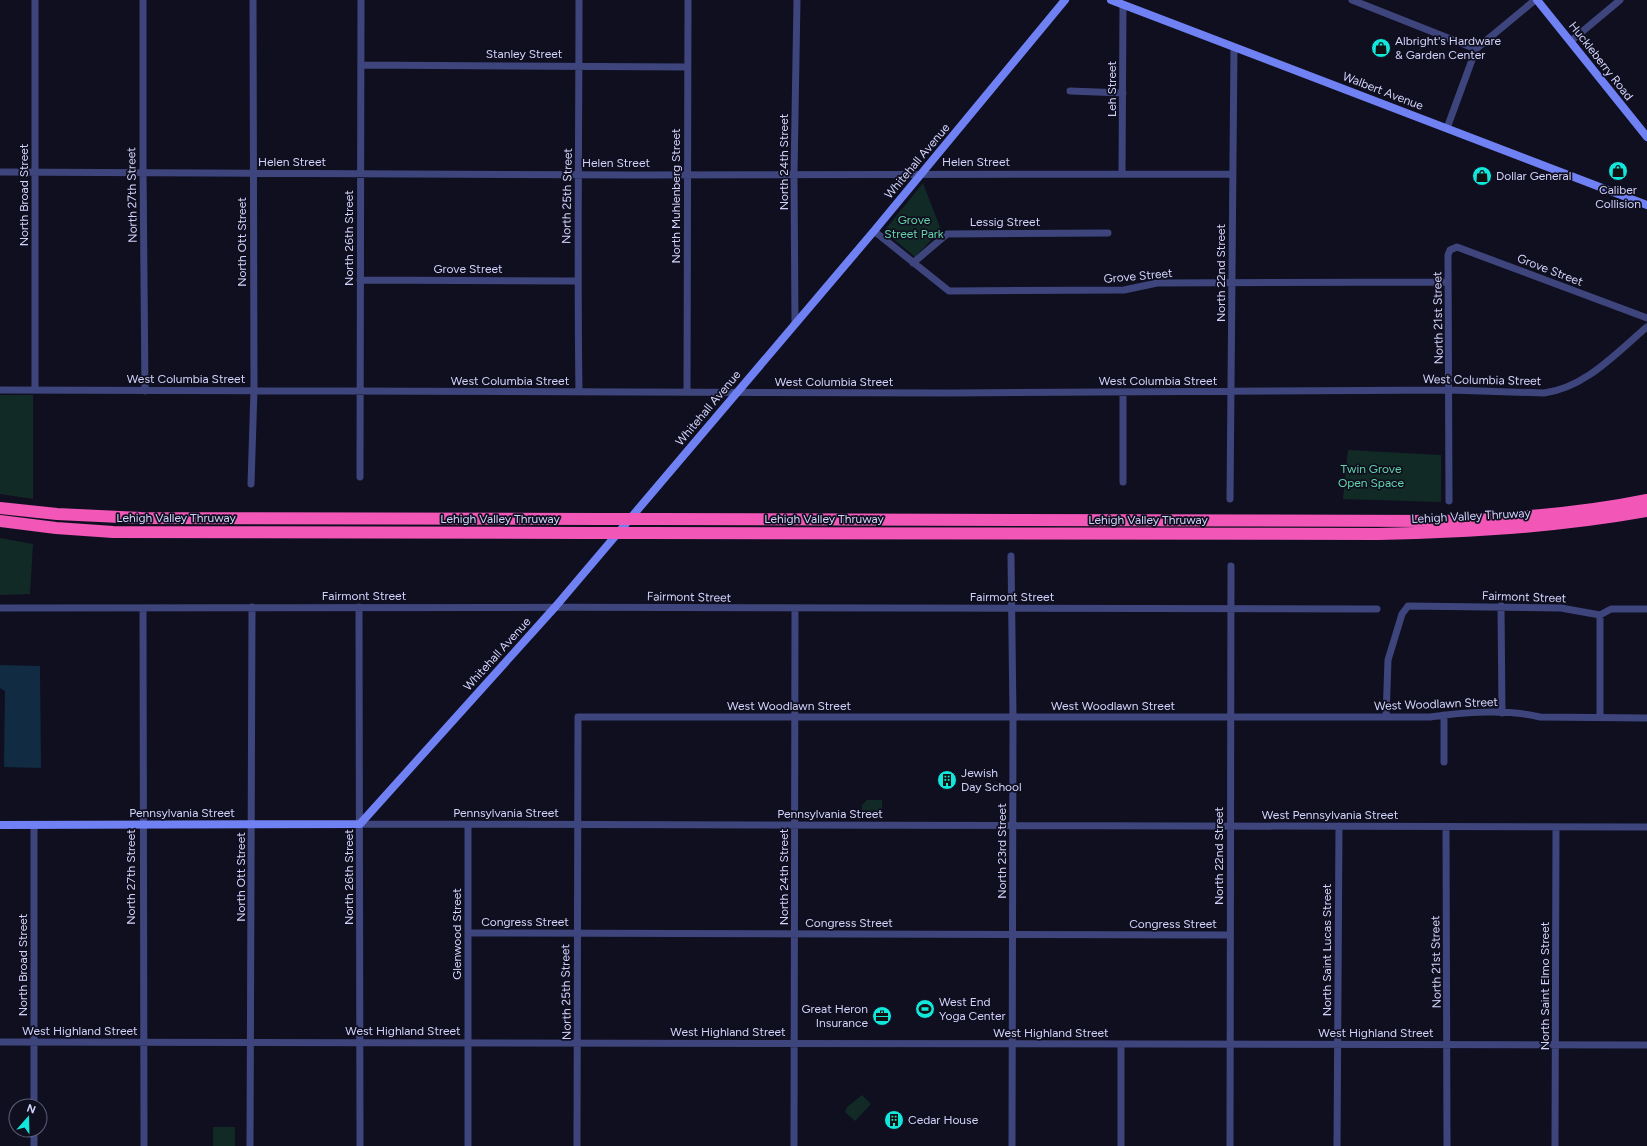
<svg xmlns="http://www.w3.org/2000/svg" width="1647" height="1146" font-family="Figtree,sans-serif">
<rect width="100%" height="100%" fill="#0f0f20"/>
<!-- green -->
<path fill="#122a25" d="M923,183l18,47 -26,27 -31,-26z
M0,395h33v104l-33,-5z
M1348,450l93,5v47l-98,-3z
M0,538l33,6 -3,50 -30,1z
M867,800h15v14h-20v-9z
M862,1095l9,9 -16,17 -10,-9 2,-5z
M213,1127h22v19h-22z"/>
<!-- water -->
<path fill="#112b42" d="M0,665l40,1 1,102 -37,-1 1,-76 -5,-3z"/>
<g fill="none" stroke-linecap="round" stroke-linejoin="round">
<!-- street -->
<path stroke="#3e457c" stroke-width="7" d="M143,0v168l2,223
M1352,0l124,49
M1571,41l49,-41
M361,65l326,2
M1070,91l53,2
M1447,128l29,-79 59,-49
M0,172l633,3 599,-1
M1122,173l1,-168
M874,231l75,60 175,-1 33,-7 291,-1
M913,263l34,-29 161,-1
M360,280l217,1
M795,324l-1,-150 3,-174
M0,390l950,3 500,-3 94,3c41,-5 72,-40 103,-66
M35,390v-390
M579,392c-2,-131 0,-261 0,-392
M687,392l1,-392
M1123,392v90
M360,477l1,-477
M251,484l3,-94 -1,-390
M1230,499l4,-452
M1449,501l-1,-246 2,-5 7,-3 190,71
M1011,556l2,161 -1,429
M1501,606l1,107
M359,607l1,539
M0,608c459,-1 918,-1 1377,1
M143,608l1,538
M1600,615v102
M1444,715v47
M1386,717l2,-57 14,-46 6,-8 153,2 39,7 11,-6h36
M360,824l1287,3
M1446,827l1,319
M468,933l762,2
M0,1042l1647,3
M34,1106v-281
M34,1146v-16
M250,1146l2,-539
M468,1146v-321
M577,1146l1,-429h852c33,-5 78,-8 110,0l107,1
M794,1146l1,-537
M1121,1146v-102
M1230,1146l1,-580
M1337,1146l2,-320
M1555,1146l1,-319"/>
<!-- secondary -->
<path stroke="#7081f4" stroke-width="8" d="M1111,0l536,205
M1537,0l110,137
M0,825l360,-1 196,-218 318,-375 191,-231"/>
<!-- highway -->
<path stroke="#f257b8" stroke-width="12" d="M0,508l57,6 84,4 462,1
M655,519l786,2c69,-2 138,-7 206,-21
M0,521l56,7 57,4 478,1
M643,533l736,1c90,-2 179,-7 268,-23"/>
<!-- highway-bridge -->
<path stroke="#f257b8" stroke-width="12" d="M603,519h52
M591,533h52"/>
</g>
<!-- icons -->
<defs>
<g id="shop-disc" transform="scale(1)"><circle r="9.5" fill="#12e7dc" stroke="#0f0f20"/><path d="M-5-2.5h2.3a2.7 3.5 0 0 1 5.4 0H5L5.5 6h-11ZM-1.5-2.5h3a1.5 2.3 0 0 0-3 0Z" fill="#111"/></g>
<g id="building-disc" transform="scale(1)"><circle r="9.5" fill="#12e7dc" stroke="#0f0f20"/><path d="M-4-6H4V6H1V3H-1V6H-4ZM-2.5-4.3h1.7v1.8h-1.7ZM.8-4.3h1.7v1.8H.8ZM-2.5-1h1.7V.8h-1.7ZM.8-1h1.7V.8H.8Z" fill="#111"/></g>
<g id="stadium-disc" transform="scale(1)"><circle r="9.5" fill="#12e7dc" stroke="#0f0f20"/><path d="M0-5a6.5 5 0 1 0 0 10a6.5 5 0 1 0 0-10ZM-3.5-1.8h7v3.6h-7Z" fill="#111"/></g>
<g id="office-disc" transform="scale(1)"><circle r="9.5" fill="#12e7dc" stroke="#0f0f20"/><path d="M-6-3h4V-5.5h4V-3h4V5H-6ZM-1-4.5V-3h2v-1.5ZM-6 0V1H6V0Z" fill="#111"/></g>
</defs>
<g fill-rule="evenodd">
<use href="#shop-disc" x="1381" y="48"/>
<use href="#shop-disc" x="1618" y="171"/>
<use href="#shop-disc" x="1482" y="176"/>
<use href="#building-disc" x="947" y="780"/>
<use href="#stadium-disc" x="925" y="1009"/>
<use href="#office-disc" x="882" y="1016"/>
<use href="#building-disc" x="894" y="1120"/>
</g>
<g text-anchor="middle" stroke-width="3.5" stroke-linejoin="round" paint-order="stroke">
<!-- poi labels -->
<g font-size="12" fill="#d2d3fb" stroke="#0f0f20" text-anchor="start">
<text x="1395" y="45">Albright's Hardware<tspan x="1395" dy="14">&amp; Garden Center</tspan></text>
<text x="1496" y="180">Dollar General</text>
<text x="1618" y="194" text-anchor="middle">Caliber<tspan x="1618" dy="14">Collision</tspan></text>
<text x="961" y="777">Jewish<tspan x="961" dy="14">Day School</tspan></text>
<text x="939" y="1006">West End<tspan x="939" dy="14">Yoga Center</tspan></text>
<text x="868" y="1013" text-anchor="end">Great Heron<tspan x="868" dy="14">Insurance</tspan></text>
<text x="908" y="1124">Cedar House</text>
</g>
<!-- street labels -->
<g font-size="12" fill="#d2d3fb" stroke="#0f0f20">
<text x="524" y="58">Stanley Street</text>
<text transform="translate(1601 61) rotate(52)" y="4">Huckleberry Road</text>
<text transform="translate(1112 89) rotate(-90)" y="4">Leh Street</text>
<text transform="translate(1383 91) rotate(21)" y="4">Walbert Avenue</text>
<text transform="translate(917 161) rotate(-50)" y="4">Whitehall Avenue</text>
<text x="292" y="166">Helen Street</text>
<text transform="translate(784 162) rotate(-90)" y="4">North 24th Street</text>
<text x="976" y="166">Helen Street</text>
<text x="616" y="167">Helen Street</text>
<text transform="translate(24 195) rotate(-90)" y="4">North Broad Street</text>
<text transform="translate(132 195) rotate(-91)" y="4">North 27th Street</text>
<text transform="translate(567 196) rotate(-89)" y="4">North 25th Street</text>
<text transform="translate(676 196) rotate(-90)" y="4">North Muhlenberg Street</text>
<text x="1005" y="226">Lessig Street</text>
<text transform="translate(349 238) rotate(-90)" y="4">North 26th Street</text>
<text transform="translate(242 242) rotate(-90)" y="4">North Ott Street</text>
<text x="468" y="273">Grove Street</text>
<text transform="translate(1550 270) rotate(21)" y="4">Grove Street</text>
<text transform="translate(1221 273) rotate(-90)" y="4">North 22nd Street</text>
<text transform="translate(1138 276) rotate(-5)" y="4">Grove Street</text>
<text transform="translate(1438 318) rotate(-91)" y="4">North 21st Street</text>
<text x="186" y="383">West Columbia Street</text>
<text transform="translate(1482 380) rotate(1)" y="4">West Columbia Street</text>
<text x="510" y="385">West Columbia Street</text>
<text x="1158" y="385">West Columbia Street</text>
<text x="834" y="386">West Columbia Street</text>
<text transform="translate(708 408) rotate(-50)" y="4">Whitehall Avenue</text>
<text transform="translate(1471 516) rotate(-3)" y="4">Lehigh Valley Thruway</text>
<text x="176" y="522">Lehigh Valley Thruway</text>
<text x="500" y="523">Lehigh Valley Thruway</text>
<text x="824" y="523">Lehigh Valley Thruway</text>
<text x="1148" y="524">Lehigh Valley Thruway</text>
<text x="364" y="600">Fairmont Street</text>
<text transform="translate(689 597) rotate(1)" y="4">Fairmont Street</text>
<text x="1012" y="601">Fairmont Street</text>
<text transform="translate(1524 597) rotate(2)" y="4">Fairmont Street</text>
<text transform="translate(497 654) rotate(-48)" y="4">Whitehall Avenue</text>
<text transform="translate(1436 704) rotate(-2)" y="4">West Woodlawn Street</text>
<text x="789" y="710">West Woodlawn Street</text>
<text x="1113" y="710">West Woodlawn Street</text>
<text x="182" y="817">Pennsylvania Street</text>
<text x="506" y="817">Pennsylvania Street</text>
<text x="830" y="818">Pennsylvania Street</text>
<text x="1330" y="819">West Pennsylvania Street</text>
<text transform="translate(1002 851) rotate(-90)" y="4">North 23rd Street</text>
<text transform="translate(1219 856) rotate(-90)" y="4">North 22nd Street</text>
<text transform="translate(131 877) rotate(-90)" y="4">North 27th Street</text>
<text transform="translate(241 877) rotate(-90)" y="4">North Ott Street</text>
<text transform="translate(349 877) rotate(-90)" y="4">North 26th Street</text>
<text transform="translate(784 877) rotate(-90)" y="4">North 24th Street</text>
<text x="525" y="926">Congress Street</text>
<text x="849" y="927">Congress Street</text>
<text x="1173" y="928">Congress Street</text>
<text transform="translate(457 934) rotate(-90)" y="4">Glenwood Street</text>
<text transform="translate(1327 950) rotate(-90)" y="4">North Saint Lucas Street</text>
<text transform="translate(1436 962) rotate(-91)" y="4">North 21st Street</text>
<text transform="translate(23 965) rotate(-90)" y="4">North Broad Street</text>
<text transform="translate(1545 986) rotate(-90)" y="4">North Saint Elmo Street</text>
<text transform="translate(566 992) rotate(-91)" y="4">North 25th Street</text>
<text x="80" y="1035">West Highland Street</text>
<text x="403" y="1035">West Highland Street</text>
<text x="728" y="1036">West Highland Street</text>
<text x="1051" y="1037">West Highland Street</text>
<text x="1376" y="1037">West Highland Street</text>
</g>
<!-- park labels -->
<g font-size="12" fill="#64d5a8" stroke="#0f0f20">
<text x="914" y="224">Grove<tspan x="914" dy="14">Street Park</tspan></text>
<text x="1371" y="473">Twin Grove<tspan x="1371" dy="14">Open Space</tspan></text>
</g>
</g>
<!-- north arrow -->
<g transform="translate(28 1118) rotate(20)"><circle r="19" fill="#0f0f20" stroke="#5d5d78"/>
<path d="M0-3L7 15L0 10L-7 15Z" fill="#12e7dc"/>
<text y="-6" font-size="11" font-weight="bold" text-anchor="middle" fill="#d2d3fb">N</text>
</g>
</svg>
